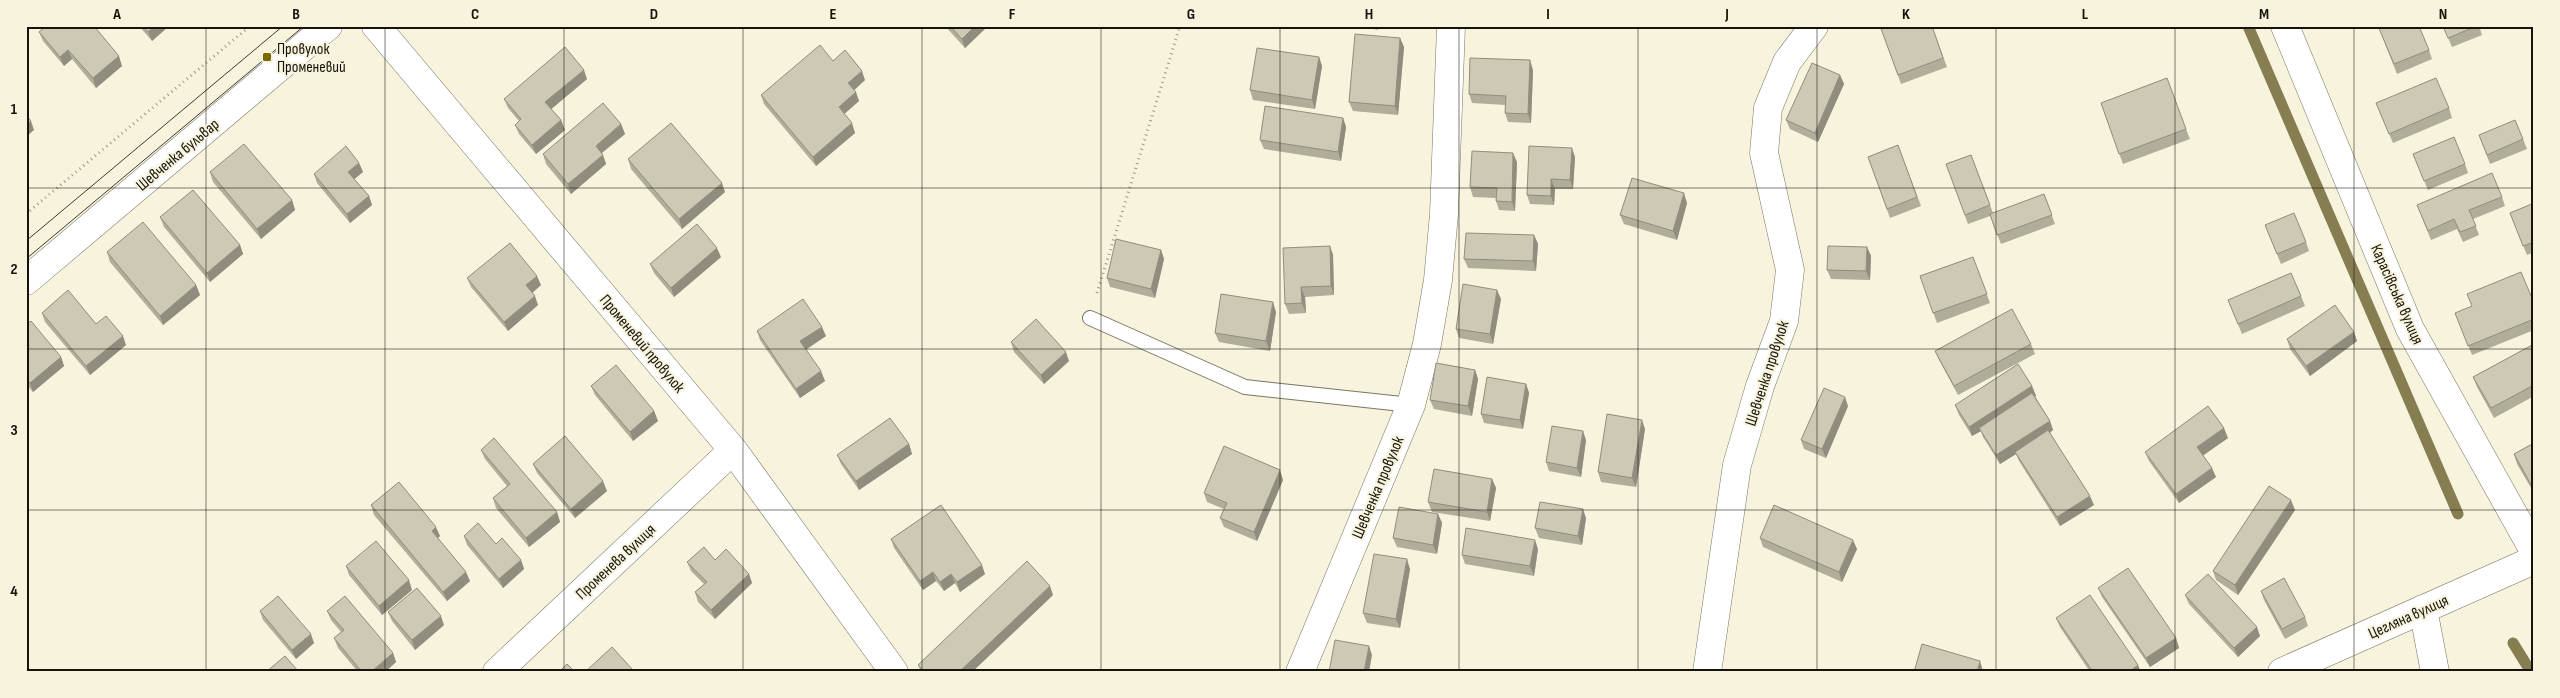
<svg xmlns="http://www.w3.org/2000/svg" width="2560" height="698" font-family="'Sofia Sans Condensed',sans-serif">
<rect width="100%" height="100%" fill="#f7f3dd"/>
<g fill="none" stroke-linecap="round" stroke-linejoin="round">
<!-- stream -->
<path stroke="#867d51" stroke-width="11" d="M2248,26l210,488
M2513,643l18,29"/>
<!-- service casing -->
<g stroke="#787562" stroke-width="16">
<path id="service" d="M1090,318l155,69 166,18"/>
</g>
<!-- minor casing -->
<g stroke="#787562" stroke-width="29">
<path id="minor" d="M376,26l357,424 161,222
M2285,26l125,303 124,222
M26,281l302,-255
M2423,609l12,63
M497,672l236,-222
M1300,672l111,-267 16,-61 11,-64 6,-66 7,-188
M1707,672l30,-207 23,-79 24,-65 6,-51 -26,-117 4,-45 19,-46 27,-36
M2282,672l252,-112"/>
</g>
<!-- path -->
<path stroke="#9d9a8a" stroke-width="3" stroke-dasharray="1 4" stroke-linecap="butt" d="M26,214l224,-188
M1097,293l83,-267"/>
<!-- service -->
<use href="#service" stroke="#fff" stroke-width="14"/>
<!-- minor -->
<use href="#minor" stroke="#fff" stroke-width="28"/>
<!-- tram -->
<path stroke="#3d3b31" stroke-width="1" d="M26,241l257,-215
M26,259l278,-233"/>
</g>
<!-- wall -->
<path fill="#b0ad9b" d="M45,26h49l28,40 -26,22 -24,-29 -8,7 -21,-25 -4,-9 7,-5z
M139,26h30l-17,15z
M945,26h43l-23,22z
M1359,26h19v4z
M1880,26h52l15,41 -46,17z
M2378,26l51,24 3,9 -35,15z
M2443,26h36l3,9 -30,12z
M1400,38l4,9 -6,68 -45,-4 -4,-9z
M1319,57l3,9 -7,43 -62,-9 -3,-10z
M1533,70l-2,53 -23,-1 -3,-9 1,-8 -34,-2 -3,-9z
M1840,75l4,9 -26,58 -28,-13 -4,-9z
M587,79l-36,30 10,11 4,10 -29,24 -17,-20 -4,-9 4,-4 -11,-13 -4,-9z
M865,80l-11,10 5,11 -15,13 11,19 -39,33 -52,-62 -3,-9z
M2101,103l85,26 4,10 -67,25z
M2376,103l73,5 3,10 -59,25z
M1343,118l3,9 -5,34 -77,-12 -4,-9z
M621,124l4,10 -23,19 4,11 -35,30 -25,-30 -3,-10z
M2479,135l44,4 4,10 -37,15z
M1898,145l23,61 -31,12 -22,-61z
M2413,154l52,10 3,9 -40,17z
M1971,155l22,58 51,-19 11,30 -54,20 -11,-28 -22,8 -22,-60z
M1575,157l-2,32h-18l-1,16 -24,-1 -3,-9z
M628,159l97,33 -43,37 -51,-60z
M1517,162l-2,49 -16,-1 -3,-9v-3l-23,-1 -3,-10z
M359,163l4,9 -9,7 15,17 3,9 -22,18 -33,-40 -3,-9z
M210,172l82,28 3,10 -34,29 -48,-57z
M2502,197l3,9 -32,13 6,16 -16,7 -6,-13 -26,11 -14,-35z
M1687,203l-10,37 -53,-16 -4,-9z
M2534,203v49l-7,3 -17,-42z
M160,217l80,28 3,9 -33,28 -46,-55z
M2265,225l41,17 3,9 -28,13z
M1534,235l4,9 -2,27 -68,-3 -4,-9z
M1330,246l3,9 1,40 -29,2 1,16 -17,1 -4,-10z
M1867,247l4,9 -1,24 -39,-1 -4,-9z
M1161,250l3,9 -9,39 -45,-11 -3,-9z
M107,252l89,33 4,10 -37,30 -53,-63z
M721,257l-47,40 -20,-24 -4,-9z
M1973,257l17,46 -53,20 -17,-47z
M467,278l74,7 -9,8 6,12 -30,26 -37,-44z
M2301,296l4,10 -63,28 -14,-34z
M1501,299l-8,45 -34,-6 -3,-9z
M2534,303v27l-62,25 -17,-42z
M1276,312l-6,39 -51,-9 -4,-9z
M42,313l54,11 30,21 -36,30 -45,-53z
M26,325l35,32 3,9 -31,26 -7,-8z
M757,331l69,5 -20,13 19,32 -25,17 -40,-58z
M2354,332l3,9 -47,35 -20,-27 -3,-10z
M1011,342l58,19 -25,23 -30,-32z
M2031,344l4,10 -77,41 -19,-35 -4,-9z
M2534,344v52l-40,22 -17,-31 -4,-10z
M1475,370l3,9 -6,37 -38,-7 -4,-9z
M1526,384l3,9 -6,36 -39,-6 -3,-9z
M591,386l63,25 4,10 -25,20 -38,-46z
M2032,386l4,10h-1l15,25 3,9 -3,3 44,72 -34,21 -41,-65 -3,-7 -16,10 -17,-27 -2,-6 -9,5 -13,-21 -4,-10z
M1848,406l-22,52 -22,-9 -3,-9z
M1645,429l-9,58 -35,-5 -3,-10z
M2228,438l-25,17 13,22 -37,26 -30,-42 -4,-9z
M1586,440l-5,37 -32,-6 -3,-9z
M2534,443v50l-17,-29 -3,-10z
M909,444l3,10 -53,36 -18,-26 -4,-9z
M481,450l76,62 3,10 -31,25 -33,-39 -3,-10 14,-12 -22,-27z
M533,464l74,27 -32,27 -38,-45z
M1492,479l4,9 -6,33 -58,-9 -4,-10z
M1283,480l-26,61 -33,-14 -4,-9 4,-9 -17,-7 -3,-9z
M371,505l69,31 -2,2 32,43 -23,20 -73,-86z
M2295,510l-57,85 -22,-15 -3,-9z
M1438,514l4,9 -5,31 -40,-7 -4,-9z
M1586,518l-4,27 -43,-7 -4,-10z
M464,536l32,8 25,16 3,9 -21,19 -36,-43z
M1760,538l97,11 -15,33 -79,-35z
M891,539l94,35 -25,18 -5,-9 -11,8 -8,-10 -13,9 -29,-42z
M1538,549l-4,27 -69,-12 -3,-9z
M715,560l34,14 3,9 -37,36 -17,-17 -3,-10 9,-8 -13,-13 -4,-9z
M346,566l66,24 -30,25 -33,-40z
M1410,569l-10,59 -33,-5 -4,-10z
M2098,588l78,50 3,10 -29,19 -48,-70z
M2261,591l44,26 3,9 -23,13 -21,-39z
M1053,595l-81,77h-51l-3,-7z
M2185,595l75,41 -22,21 -49,-53z
M260,611l54,32 -18,16 -33,-39z
M327,611l66,42 3,9 -11,10h-27l-20,-24 -4,-10 7,-6 -10,-12z
M388,612l56,13 -29,25 -23,-29z
M2056,618l85,54h-51l-30,-45z"/>
<!-- shaded-wall -->
<path fill="#908d7e" d="M155,26h14l-17,15 -4,-9z
M975,26h13l-23,22 -3,-9z
M1400,38l4,9 -6,68 -3,-9z
M68,50l4,9 -8,7 -4,-9z
M119,56l3,10 -26,22 -3,-10z
M1319,57l3,9 -7,43 -3,-9z
M1530,60l3,10 -2,53 -3,-9z
M584,70l3,9 -38,32 -4,-9z
M862,71l3,9 -13,12 -4,-9z
M1840,75l4,9 -26,58 -3,-9z
M856,92l3,9 -17,15 -3,-9z
M1343,118l3,9 -5,34 -3,-9z
M561,120l4,10 -29,24 -4,-9z
M31,121l3,9 -8,7v-12z
M852,123l3,10 -39,33 -3,-9z
M621,124l4,10 -26,21 -3,-9z
M1572,148l3,9 -2,32 -3,-9z
M1513,153l4,9 -2,49 -3,-9z
M603,155l3,9 -35,30 -3,-10z
M359,163l4,9 -11,9 -4,-9z
M1551,179l4,10 -1,16 -3,-9z
M722,183l3,9 -43,37 -3,-10z
M1684,193l3,10 -10,37 -4,-9z
M369,196l3,9 -22,18 -3,-9z
M292,200l3,10 -34,29 -4,-10z
M1534,235l4,9 -2,27 -3,-10z
M240,245l3,9 -33,28 -3,-9z
M1330,246l3,9 1,40 -3,-9z
M1867,247l4,9 -1,24 -4,-9z
M717,248l4,9 -47,40 -3,-9z
M1161,250l3,9 -9,39 -4,-9z
M537,276l4,9 -11,10 -4,-10z
M196,285l4,10 -37,30 -3,-9z
M1301,287l4,10 1,16 -4,-10z
M1497,290l4,9 -8,45 -3,-10z
M535,296l3,9 -30,26 -4,-9z
M1273,302l3,10 -6,39 -4,-10z
M822,327l4,9 -22,15 -4,-10z
M2354,332l3,9 -47,35 -4,-10z
M123,336l3,9 -36,30 -4,-9z
M1066,352l3,9 -25,23 -3,-9z
M61,357l3,9 -31,26 -3,-9z
M1475,370l3,9 -6,37 -4,-10z
M821,371l4,10 -25,17 -4,-9z
M1526,384l3,9 -6,36 -3,-9z
M2032,386l4,10 -55,35 -2,-3 2,3 -9,5 -3,-9z
M1845,397l3,9 -22,52 -4,-9z
M654,411l4,10 -25,20 -3,-9z
M1642,420l3,9 -9,58 -4,-9z
M2050,421l3,9 -36,23 -2,-1 1,2 -16,10 -4,-9z
M2224,428l4,10 -27,19 -4,-10z
M1583,431l3,9 -5,37 -4,-9z
M909,444l3,10 -53,36 -3,-9z
M2212,468l4,9 -37,26 -3,-9z
M1280,470l3,10 -26,61 -3,-9z
M1492,479l4,9 -6,33 -3,-9z
M603,481l4,10 -32,27 -4,-9z
M2090,496l4,9 -34,21 -3,-9z
M2291,500l4,10 -57,85 -3,-10z
M1583,509l3,9 -4,27 -4,-9z
M557,512l3,10 -31,25 -3,-9z
M1438,514l4,9 -5,31 -4,-9z
M436,527l4,9 -5,4 -3,-9z
M1535,540l3,9 -4,27 -4,-10z
M1853,540l4,9 -15,33 -3,-10z
M1407,559l3,10 -10,59 -4,-9z
M521,560l3,9 -21,19 -4,-9z
M982,565l3,9 -25,18 -3,-10z
M466,572l4,9 -23,20 -4,-9z
M933,572l3,9 -13,9 -3,-9z
M749,574l3,9 -37,36 -4,-9z
M951,574l4,9 -11,8 -4,-9z
M409,580l3,10 -30,25 -3,-9z
M1050,586l3,9 -81,77h-13z
M441,616l3,9 -29,25 -3,-10z
M2257,627l3,9 -22,21 -4,-9z
M311,634l3,9 -18,16 -4,-9z
M2176,638l3,10 -29,19 -4,-9z
M1369,646l3,9 -3,17h-5z
M393,653l3,9 -11,10h-14z
M1980,661l3,10v1h-6z
M2138,665l3,7h-12z"/>
<!-- building -->
<path fill="#cdc9b4" stroke="#908d7e" d="M46,26h48l25,30 -26,22 -25,-28 -8,7 -21,-25z
M143,26h12l-7,6z
M950,26h25l-13,13z
M1880,26h52l11,32 -45,17z
M2378,26h41l10,24 -35,14z
M2443,26h34l-29,12z
M1355,34l45,4 -5,68 -46,-4z
M820,45l13,16 12,-11 17,21 -14,12 8,9 -17,15 13,16 -39,34 -52,-62z
M565,47l19,23 -39,32 16,18 -29,25 -17,-20 6,-6 -17,-20z
M1257,48l62,9 -7,43 -62,-10z
M1470,58l60,2 -2,54 -23,-1 1,-17 -37,-2z
M1812,63l28,12 -25,58 -29,-13z
M2167,78l19,51 -67,25 -18,-51z
M2436,78l13,30 -60,26 -13,-31z
M603,103l18,21 -25,22 7,9 -35,29 -25,-30z
M1265,106l78,12 -5,34 -78,-12z
M26,115l5,6 -5,4z
M2515,120l8,19 -36,16 -8,-20z
M671,123l51,60 -43,36 -51,-60z
M2454,137l11,27 -41,17 -11,-27z
M244,144l48,56 -35,29 -47,-57z
M1898,145l19,52 -30,12 -19,-52z
M346,146l13,17 -11,9 21,24 -22,18 -33,-40z
M1529,146l43,2 -2,32 -19,-1v17l-24,-1z
M1472,151l41,2 -1,49 -16,-1 1,-13 -27,-1z
M1971,155l19,50 -25,10 -19,-51z
M2492,173l10,24 -33,13 7,16 -16,6 -6,-13 -26,12 -11,-26z
M1632,178l52,15 -11,38 -53,-16z
M193,190l47,55 -33,28 -47,-56z
M2044,194l8,21 -55,20 -7,-21z
M2534,203v39l-11,4 -13,-33z
M2294,213l12,29 -29,12 -12,-29z
M143,222l53,63 -36,31 -53,-64z
M697,224l20,24 -46,40 -21,-24z
M1466,233l68,2 -1,26 -69,-2z
M1116,239l45,11 -10,39 -44,-11z
M510,243l27,33 -11,9 9,11 -31,26 -37,-44z
M1330,246l1,40 -30,1 1,16 -17,1 -2,-56z
M1828,246l39,1 -1,24 -39,-1z
M1973,257l14,37 -54,19 -13,-37z
M2521,272l13,31v16l-66,27 -13,-33 17,-7 -5,-12z
M2291,273l10,23 -63,28 -10,-24z
M1463,284l34,6 -7,44 -34,-5z
M68,290l28,34 10,-8 17,20 -37,30 -44,-53z
M1221,294l52,8 -7,39 -51,-8z
M803,299l19,28 -22,14 21,30 -25,18 -39,-58z
M2335,305l19,27 -48,34 -19,-27z
M2012,309l19,35 -77,42 -19,-35z
M1036,319l30,33 -25,23 -30,-33z
M31,321l30,36 -31,26 -4,-4v-54z
M2534,344v41l-43,23 -18,-31z
M1436,363l39,7 -7,36 -38,-6z
M2018,364l14,22 -63,41 -14,-22z
M616,365l38,46 -24,21 -39,-46z
M1487,377l39,7 -6,36 -39,-6z
M1824,388l21,9 -23,52 -21,-9z
M2032,393l18,28 -54,34 -17,-27z
M2208,406l16,22 -27,19 15,21 -36,26 -31,-42z
M1607,414l35,6 -10,58 -34,-6z
M890,418l19,26 -53,37 -19,-26z
M1552,426l31,5 -6,37 -31,-6z
M2048,430l42,66 -33,21 -42,-65z
M565,436l38,45 -32,28 -38,-45z
M494,438l63,74 -31,26 -33,-40 17,-14 -29,-34z
M2534,443v47l-20,-36z
M1224,446l56,24 -26,62 -34,-14 7,-15 -23,-10z
M1434,469l58,10 -5,33 -59,-10z
M399,482l37,45 -4,4 34,41 -23,20 -72,-87z
M2269,486l22,14 -56,85 -22,-14z
M1540,502l43,7 -5,27 -43,-8z
M941,505l41,60 -25,17 -6,-8 -11,8 -7,-10 -13,9 -29,-42z
M1774,505l79,35 -14,32 -79,-34z
M1399,507l39,7 -5,31 -40,-7z
M478,523l18,21 6,-6 19,22 -22,19 -35,-43z
M1466,528l69,12 -5,26 -68,-11z
M376,541l33,39 -30,26 -33,-40z
M704,547l11,13 11,-11 23,25 -38,36 -16,-18 12,-10 -20,-20z
M1374,554l33,5 -11,60 -33,-6z
M1027,561l23,25 -91,86h-34l-7,-7z
M2128,568l48,70 -30,20 -48,-70z
M2208,574l49,53 -23,21 -49,-53z
M2284,578l21,39 -23,12 -21,-38z
M417,588l24,28 -29,24 -24,-28z
M2090,595l48,70 -9,7h-36l-37,-54z
M278,596l33,38 -19,16 -32,-39z
M345,596l48,57 -22,19h-9l-28,-34 10,-8 -17,-19z
M1335,640l34,6 -5,26h-35z
M1922,644l58,17 -3,11h-63z
M612,647l21,23 -2,2h-46z
M285,656l14,16h-33z
M567,664l8,8h-16z"/>
<!-- grid -->
<path fill="none" stroke="#15130c" stroke-width="1" stroke-opacity="0.55" d="M206,26v646M385,26v646M564,26v646M743,26v646M922,26v646M1101,26v646M1280,26v646M1459,26v646M1638,26v646M1817,26v646M1996,26v646M2175,26v646M2354,26v646M26,188h2508M26,349h2508M26,510h2508"/>
<!-- markers -->
<rect fill="#7a6900" stroke="#f7f3dd" stroke-width="2" x="262" y="52" width="10" height="10" rx="2.5"/>
<g text-anchor="middle" stroke-width="4" stroke-linejoin="round" paint-order="stroke">
<!-- poi labels -->
<g font-size="16" fill="#15130c" stroke="#f7f3dd" text-anchor="start">
<text x="277" y="54">Провулок<tspan x="277" dy="18">Променевий</tspan></text>
</g>
<!-- street labels -->
<g font-size="16" fill="#15130c" stroke="#f7f3dd">
<text transform="translate(177 154) rotate(-40)" y="6">Шевченка бульвар</text>
<text transform="translate(2398 294) rotate(66)" y="6">Карасівська вулиця</text>
<text transform="translate(643 343) rotate(50)" y="6">Променевий провулок</text>
<text transform="translate(1766 373) rotate(-72)" y="6">Шевченка провулок</text>
<text transform="translate(1377 487) rotate(-67)" y="6">Шевченка провулок</text>
<text transform="translate(615 561) rotate(-43)" y="6">Променева вулиця</text>
<text transform="translate(2408 616) rotate(-24)" y="6">Цегляна вулиця</text>
</g>
</g>
<!-- border -->
<rect width="2560" height="698" fill="none" stroke="#f7f3dd" stroke-width="55"/>
<rect x="28" y="28" width="2504" height="642" fill="none" stroke="#15130c" stroke-width="2"/>
<g font-size="16" text-anchor="middle" font-weight="bold" fill="#15130c">
<text x="117" y="19">A</text>
<text x="296" y="19">B</text>
<text x="475" y="19">C</text>
<text x="654" y="19">D</text>
<text x="833" y="19">E</text>
<text x="1012" y="19">F</text>
<text x="1191" y="19">G</text>
<text x="1369" y="19">H</text>
<text x="1548" y="19">I</text>
<text x="1727" y="19">J</text>
<text x="1906" y="19">K</text>
<text x="2085" y="19">L</text>
<text x="2264" y="19">M</text>
<text x="2443" y="19">N</text>
<text x="14" y="114">1</text>
<text x="14" y="274">2</text>
<text x="14" y="435">3</text>
<text x="14" y="596">4</text>
</g>
</svg>
